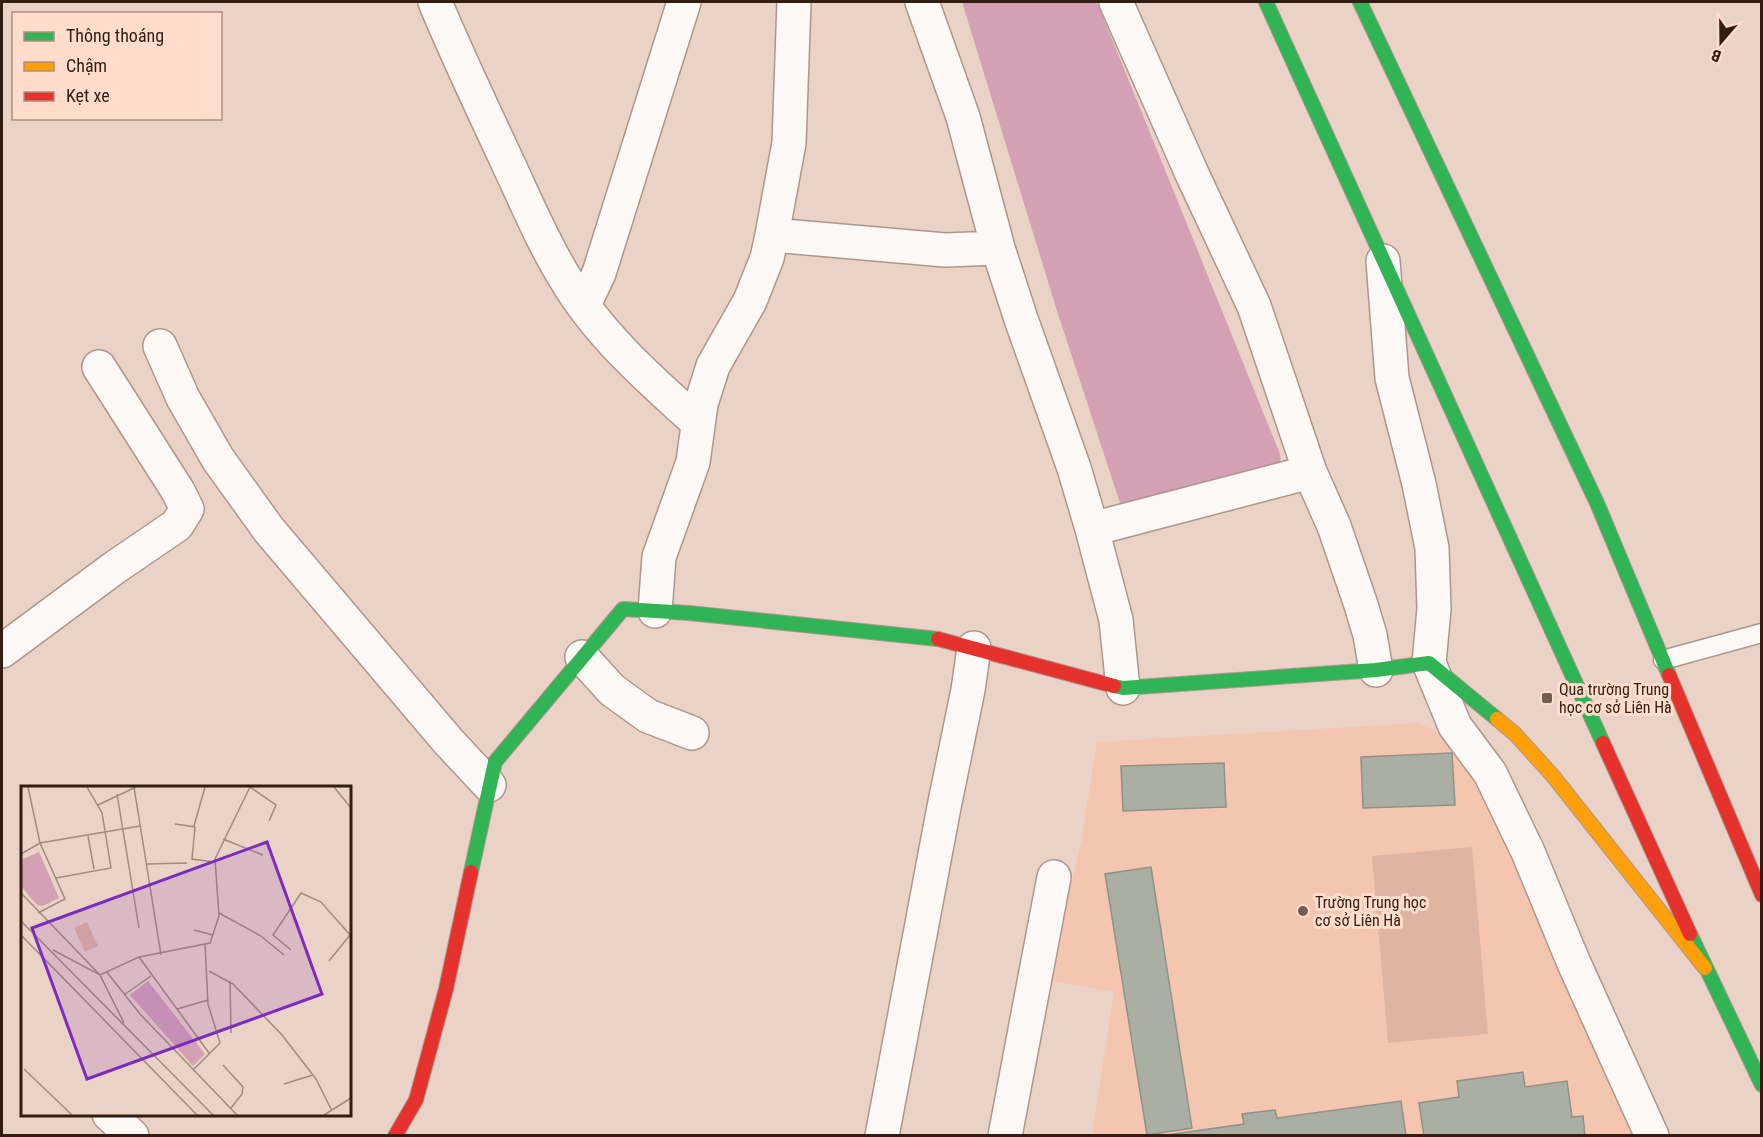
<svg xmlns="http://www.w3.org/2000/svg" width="1763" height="1137" font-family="'Roboto Condensed',sans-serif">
<rect width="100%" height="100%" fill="#ebd2c6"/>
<!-- built -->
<path fill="#f4c6b0" d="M1417,723l32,14 30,32 157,366h-544l22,-143 -66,-12 33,-137 16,-101z"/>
<!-- green -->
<path fill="#dfb5a1" d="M1472,847l16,187 -100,9 -16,-187z"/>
<!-- water -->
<path fill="#d4a0b4" d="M962,2h135l183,452 1,10 -160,42 -63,-192z"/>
<!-- building -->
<path fill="#abafa3" stroke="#909187" stroke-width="1.5" d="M1452,753l3,52 -92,3 -2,-51z
M1224,763l2,44 -103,4 -2,-45z
M1151,867l41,261 -45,7 -42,-261z
M1523,1072l2,15 42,-6 5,36 11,-1 2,20h-161l-5,-33 40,-6 -2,-16z
M1401,1101l5,35h-247l85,-12 -2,-10 33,-4 2,8z"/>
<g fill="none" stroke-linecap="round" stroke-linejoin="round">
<!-- lane casing -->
<g stroke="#ac978d" stroke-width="21">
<path id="lane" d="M1663,660l99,-27"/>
</g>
<!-- street casing -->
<g stroke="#ac978d" stroke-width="36">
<path id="street" d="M435,2c22,53 47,105 71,157 19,40 36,82 59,119 33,56 84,101 132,144
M922,2l41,115 35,131 23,71 53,149 18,61 24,91 7,68
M1116,2l77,174 61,130 56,166 24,54 27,79 9,30 6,35
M772,235l173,15 53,-2
M1383,261l9,117 27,106 13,64 2,61 -5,54 26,63 35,47 38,79 45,109 79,175
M584,305l15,-32 85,-271
M160,346l23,52 35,61 51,71 179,211 41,44
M1092,529l218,-57
M655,611l4,-54 34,-95 8,-58 12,-38 37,-65 17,-43 5,-23 17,-92 5,-141
M2,651l112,-83 63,-43 10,-16 -9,-18 -79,-124
M582,657l30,33 36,26 44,17
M109,1114l23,22
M882,1136l62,-329 24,-117 6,-42
M1005,1136l49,-259"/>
</g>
<!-- fast casing -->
<g stroke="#ac978d" stroke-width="16">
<path id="fast" d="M1266,2l337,741
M1360,2l237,501 72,172
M1114,686l9,2 253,-18 53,-7 68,56
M471,872l24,-110 128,-153 66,4 249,26
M1690,934l72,151"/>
</g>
<!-- slow casing -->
<g stroke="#ac978d" stroke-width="16">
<path id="slow" d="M1497,719l18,15 38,42 152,192"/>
</g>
<!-- jam casing -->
<g stroke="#ac978d" stroke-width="16">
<path id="jam" d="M938,639l176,47
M1669,675l93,220
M1603,743l87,191
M395,1136l21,-36 30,-111 25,-117"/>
</g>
<!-- lane -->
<use href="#lane" stroke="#fcf8f6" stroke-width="18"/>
<!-- street -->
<use href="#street" stroke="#fcf8f6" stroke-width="33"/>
<!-- fast -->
<use href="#fast" stroke="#30b455" stroke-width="14"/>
<!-- slow -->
<use href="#slow" stroke="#ff9f0a" stroke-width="14"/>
<!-- jam -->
<use href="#jam" stroke="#e5322d" stroke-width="14"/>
</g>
<!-- markers -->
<g fill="#735c52" stroke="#ffdccc" stroke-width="2">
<rect x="1541" y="692" width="12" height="12" rx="3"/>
<circle cx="1303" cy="911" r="6"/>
</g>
<g text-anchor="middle" stroke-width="6" stroke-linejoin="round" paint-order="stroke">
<!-- poi labels -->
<g font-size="16" fill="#321d13" stroke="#ffdccc" text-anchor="start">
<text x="1559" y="695">Qua trường Trung<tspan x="1559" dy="18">học cơ sở Liên Hà</tspan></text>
<text x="1315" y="908">Trường Trung học<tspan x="1315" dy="18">cơ sở Liên Hà</tspan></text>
</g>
</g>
<!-- overview -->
<g transform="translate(21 786)">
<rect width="330" height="330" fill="#ebd2c6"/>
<path d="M66,136l11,24 -13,6 -11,-24z" fill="#dfb5a1"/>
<path d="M18,66l20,46 -16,8 -6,-1 -16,-19v-26zM127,195l57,73 -12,12 -63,-71z" fill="#d4a0b4"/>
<path fill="none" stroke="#a18a7e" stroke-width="1.5" d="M7,1l12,56 25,56 -27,14M113,1l27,168M229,1l26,18 -7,16M313,1l17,21M96,8l22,134M77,19l38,-18M154,38l20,3 -3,32 22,3M173,40l11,-39M67,50l6,33M202,53l40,16M0,68l19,-11 100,-17M125,78l41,-1M35,92l55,-10 -9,-55 -15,-26M0,107l79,82 24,48M198,127l42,23 23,19M0,135l192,194M173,144l19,5M0,149l176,180M32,164l47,25 39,-18 71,-14 9,-27 -4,-57 35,-72M270,164l-18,-15 28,-42 20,9 30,34M118,171l70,96M308,175l21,-26M85,185l34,43 97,101M188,185l24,13 49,51 34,44 16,32M209,195l1,52M104,208l26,-18M156,223l31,-9M202,279l20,22 -1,7 -11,14M3,283l48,46M173,283l26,-26 -12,-39 -3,-60M263,298l29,-9M303,329l27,-17"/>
<path fill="#7b2cbf" fill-opacity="0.15" stroke="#7b2cbf" stroke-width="3" d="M246,56l55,152 -235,85 -55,-151z"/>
<rect width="330" height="330" fill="none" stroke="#321d13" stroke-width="3"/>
</g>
<!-- border -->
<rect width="1763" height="1137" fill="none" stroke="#321d13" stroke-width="6"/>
<!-- legend -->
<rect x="12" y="12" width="210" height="108" fill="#ffdccc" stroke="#ad9082" stroke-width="1.5"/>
<rect x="24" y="32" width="30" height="9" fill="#30b455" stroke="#ad9082" stroke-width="1.5"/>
<text x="66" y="42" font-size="18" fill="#321d13">Thông thoáng</text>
<rect x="24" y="62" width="30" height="9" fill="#ff9f0a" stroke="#ad9082" stroke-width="1.5"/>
<text x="66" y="72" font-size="18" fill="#321d13">Chậm</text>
<rect x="24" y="92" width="30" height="9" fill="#e5322d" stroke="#ad9082" stroke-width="1.5"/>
<text x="66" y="102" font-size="18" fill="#321d13">Kẹt xe</text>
<!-- north arrow -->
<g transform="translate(1721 42) rotate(200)" stroke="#ffdccc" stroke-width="4.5" paint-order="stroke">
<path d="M0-4.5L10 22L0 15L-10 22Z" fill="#321d13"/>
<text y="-9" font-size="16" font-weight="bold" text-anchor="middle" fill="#321d13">B</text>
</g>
</svg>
